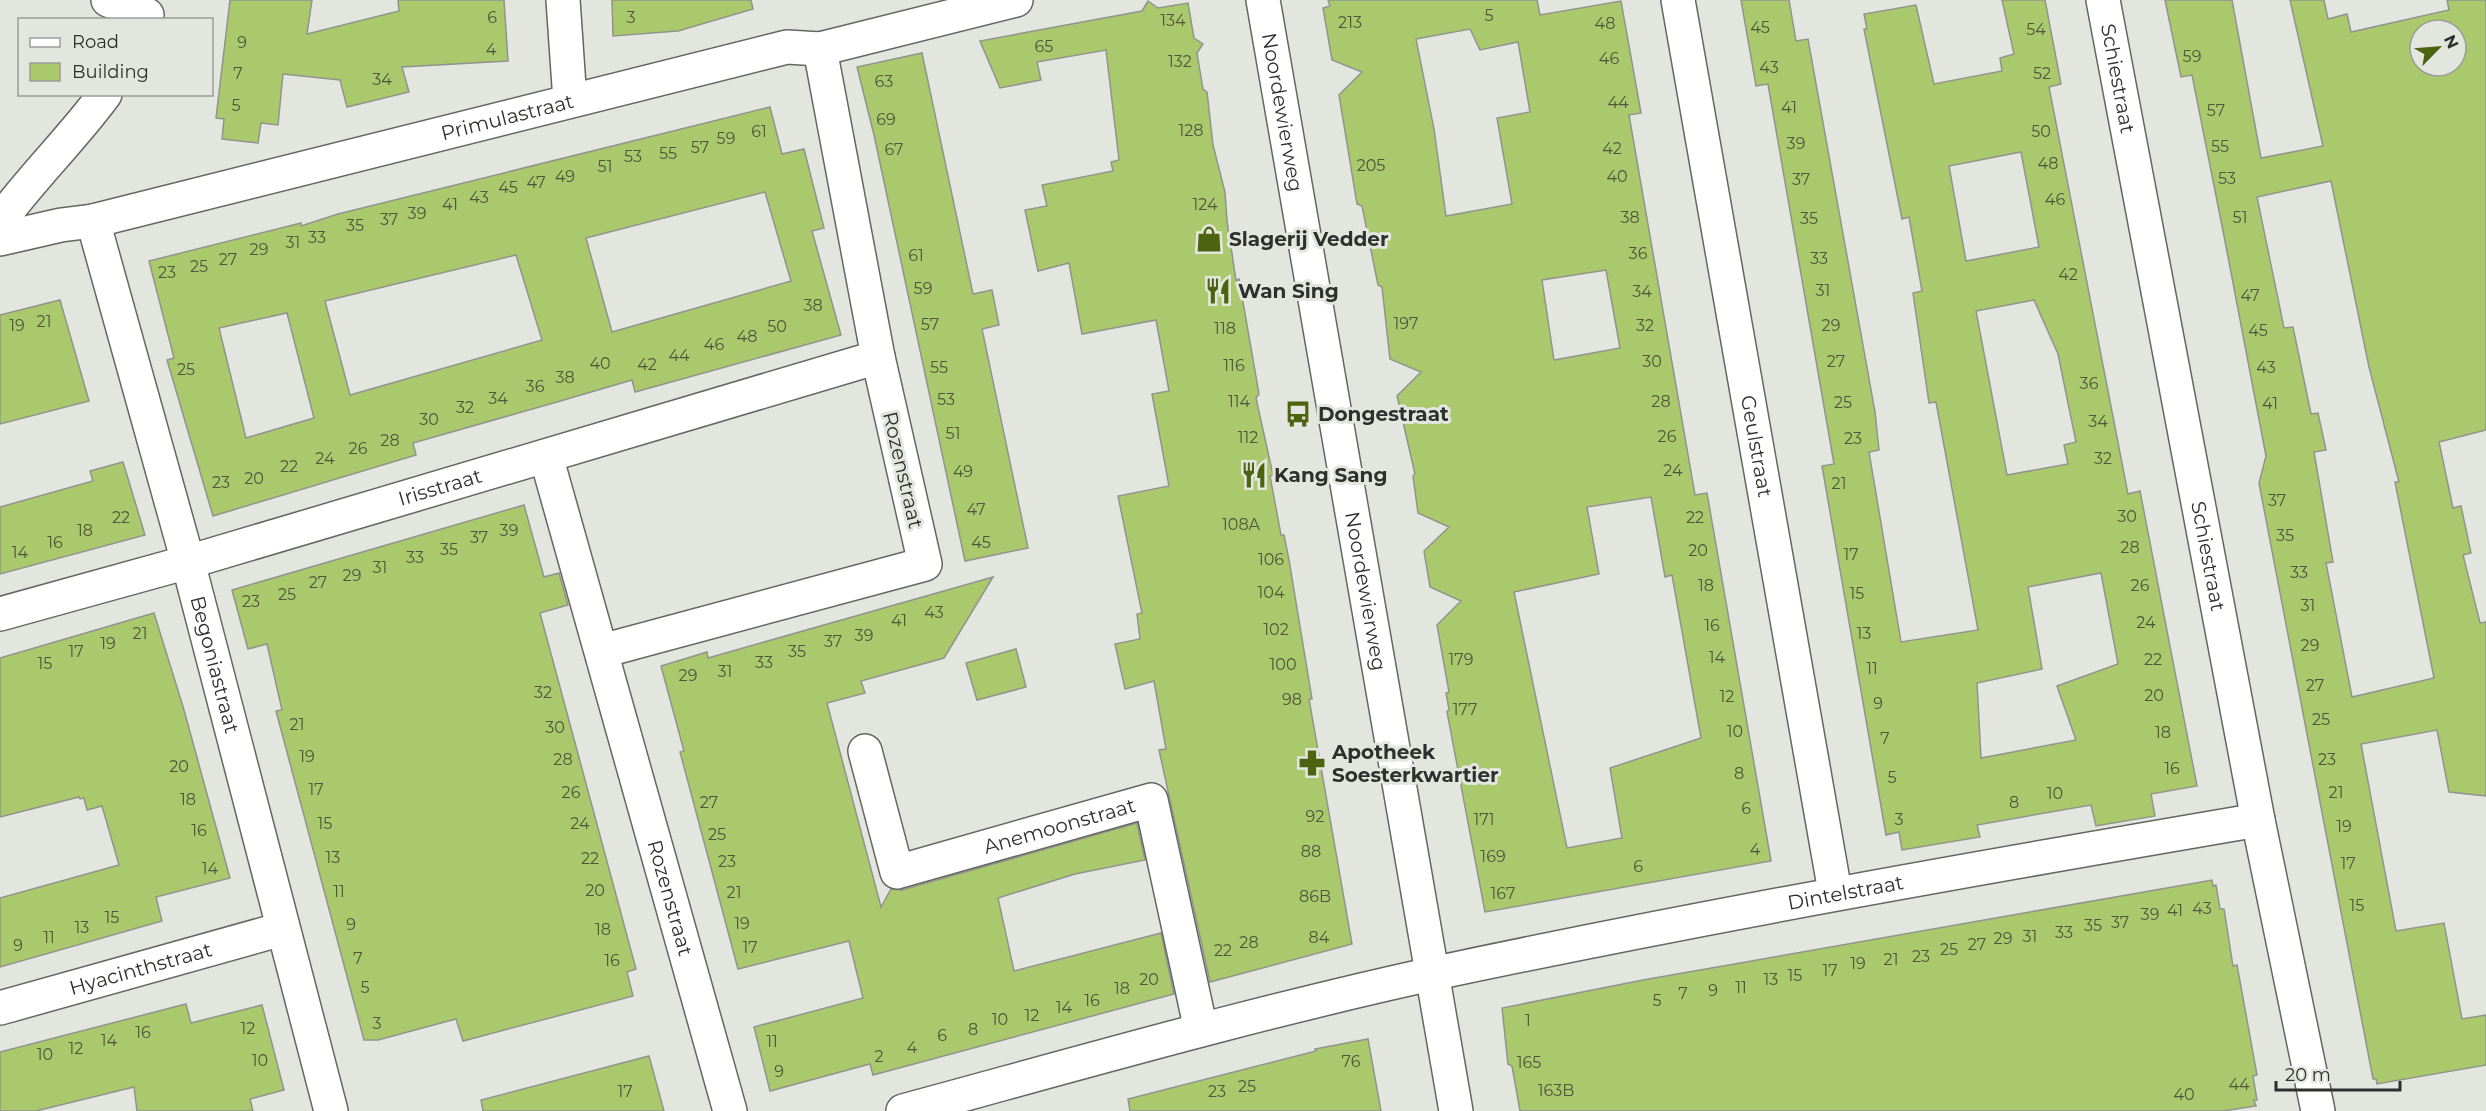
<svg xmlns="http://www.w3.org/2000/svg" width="2486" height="1111" font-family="Montserrat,sans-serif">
<rect width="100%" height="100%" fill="#e3e6df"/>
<!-- building -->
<path fill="#aac86c" stroke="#91948d" stroke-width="1.5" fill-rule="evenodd" d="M230,0h82l-5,34 92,-23 -1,-11h106l4,61 -106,6 7,25 -62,15 -7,-27 -57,-6 -5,51 -17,-2 -3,20 -36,-4 2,-20 -8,-1z
M612,0h139l2,9 -75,22 -65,5z
M1328,0h209l3,15 81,-14 20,112 -12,2 66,380 12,-2 64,368 -286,51 -38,-200 2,-3 -3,-16 3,-1 -12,-67 24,-24 -31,-14 -6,-36 25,-24 -31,-14 -5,-37 2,-2 -18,-78 24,-24 -31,-13 -8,-72 -4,-2 -16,-79 -5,-2 -18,-109 23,-23 -30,-12 -9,-52 7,-2zM1470,29l10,21 38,-8 12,70 -33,6 15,86 -66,12 -12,-87 -18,-90zM1606,270l14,78 -66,12 -12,-80zM1651,497l14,80 7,-2 29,163 -91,30 12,70 -55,10 -53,-256 85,-18 -12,-67z
M1741,0h48l7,41 12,-2 67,373 4,38 -10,2 32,190 77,-12 -42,-228 -7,1 -16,-110 9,-2 -13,-74 -7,2 -38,-190h3l-3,-15 52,-9 18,79 68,-13 -2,-13 14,-4 -12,-54h43l16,84 -12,3 79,407 12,-3 57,295 -46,8 4,22 -59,10 -5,-21 -114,20 3,12 -78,13 -3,-18 -13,3 -64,-369 12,-2 -20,-115 -46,-265 -12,2zM2021,152l18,95 -73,14 -17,-95zM2034,300l24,54 18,88 -12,3 4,19 -61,11 -31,-164zM2101,573l17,91 -61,22 19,54 -95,18 -4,-75 65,-14 -14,-82z
M2165,0h67l29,158 62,-12 -33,-146h34l4,19 19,-5 4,18 98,-22 -2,-10h39v430l-47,12 14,66 8,-2 10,47 -8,2 17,68 6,-1v174l-37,-4 -12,-62 -76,14 35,187 48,-8 18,96 24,-4v50l-109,19 -1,-5h-3l-114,-596 7,-27 -41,-215 -33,-166 -11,2zM2420,30h36v36h-36zM2331,181l38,186 30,115h-4l39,196 -82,19 -26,-134 7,-1 -19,-110 12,-2 -8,-37 -7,1 -18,-87 -9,1 -27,-131z
M1148,1l10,7 30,-5 6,35 9,6 -6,9 6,36 4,3 6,53 12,47 2,29 9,59 3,-1 20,115 -3,4 17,77 -3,1 11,59h3l5,25 23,139h-3l43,245 -142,38 -51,-232 7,-1 -12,-68 -29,8 -10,-45 25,-5 -3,-25 5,-1 -24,-117 51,-10 -17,-92 17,-3 -13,-71 -74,14 -13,-71 -31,8 -13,-61 22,-4 -5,-21 71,-14 -2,-9 8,-2 -13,-110 -69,12 4,18 -41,8 -20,-47 162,-30z
M922,53l51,241 19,-4 7,35 -17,4 46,219 -63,13 -91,-426 -17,-68z
M770,107l12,47 22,-5 20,79 -12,3 29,104 -206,57 -3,-12 -75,22 -144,41 3,12 -203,61 -46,-156 7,-2 -25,-97 152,-38v3l37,-12zM765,192l26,89 -179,51 -26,-94zM516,255l26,85 -192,55 -25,-94zM287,313l27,105 -68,20 -27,-110z
M60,300l29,101 -89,23v-109z
M123,462l22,73 -145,39v-67l93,-26 -3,-10z
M524,505l20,72 15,-4 9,32 -28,8 96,356 -9,3 6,24 -170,45 -7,-22 -78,21h-14l-88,-329 6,-1 -15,-66 -19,5 -16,-59z
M993,577l-49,81 -83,23 4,12 -38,10 54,204 10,-18 11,1 235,-67 8,37 -70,14 -77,24 16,73 147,-38 13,61 -301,81 -3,-11 -100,27 -16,-64 109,-29 -14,-57 -111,28 -58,-217 4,-1 -23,-85 46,-14 1,6z
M154,613l30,97 46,168 -74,19 6,24 -162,46v-69l119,-33 -17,-59 -15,4 -3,-12 -4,1 -1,-2 -79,20v-159z
M1016,649l10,38 -49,13 -11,-37z
M2212,880l1,6 3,-1 4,24h4l9,57 4,-1 20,110 -4,1 4,24h-3l2,6 -33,5h-703l-8,-45 -4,-2 -6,-56 141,-28z
M186,1004l5,19 71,-18 22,85 -34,9 3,12h-116l-3,-24 -98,24h-36v-59z
M1368,1039l13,72h-251l-2,-12 188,-48 -1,-2z
M649,1056l15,55h-181l-2,-11z"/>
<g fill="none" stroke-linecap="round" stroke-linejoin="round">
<!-- street casing -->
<g stroke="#646760" stroke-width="36">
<g id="street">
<path d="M108,0l39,15"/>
<path d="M563,0l7,101"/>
<path id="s1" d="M1678,0l157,892"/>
<path id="s2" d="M2103,0l155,820 60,291"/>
<path d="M0,221c32,-44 72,-82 105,-127"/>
<path id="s3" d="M93,221l95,341 143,549"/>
<path id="s4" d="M0,239l61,-14 32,-4 694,-174 33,2 196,-49"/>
<path id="s5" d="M546,456l184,655"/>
<path id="s6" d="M0,614l188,-52 690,-205"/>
<path d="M602,651l323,-87 -47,-207 -58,-308"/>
<path id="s7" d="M865,751l32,121 254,-72 50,230"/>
<path id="s8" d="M0,1008l282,-79"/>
<path id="s9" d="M903,1111c177,-48 354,-99 533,-138 273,-58 547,-106 822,-153"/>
</g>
</g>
<!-- secondary casing -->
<g stroke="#646760" stroke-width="36">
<g id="secondary">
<path id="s10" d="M1263,0l193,1111"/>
</g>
</g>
<!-- street -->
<use href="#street" stroke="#fff" stroke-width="33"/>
<!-- secondary -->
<use href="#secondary" stroke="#fff" stroke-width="33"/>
</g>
<!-- icons -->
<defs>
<g id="shop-bare" transform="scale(2.07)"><path d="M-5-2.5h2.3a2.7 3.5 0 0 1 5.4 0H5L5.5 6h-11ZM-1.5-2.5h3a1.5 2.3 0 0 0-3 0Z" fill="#4d6310" stroke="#e3e6df" stroke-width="2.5" paint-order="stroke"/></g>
<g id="restaurant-bare" transform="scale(2.07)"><path d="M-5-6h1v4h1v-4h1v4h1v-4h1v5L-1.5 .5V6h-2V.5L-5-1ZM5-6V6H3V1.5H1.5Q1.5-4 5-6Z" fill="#4d6310" stroke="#e3e6df" stroke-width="2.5" paint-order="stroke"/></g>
<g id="bus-bare" transform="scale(2.07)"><path d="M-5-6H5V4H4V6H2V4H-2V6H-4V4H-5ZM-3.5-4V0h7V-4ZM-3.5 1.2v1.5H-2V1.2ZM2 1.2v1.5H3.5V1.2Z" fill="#4d6310" stroke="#e3e6df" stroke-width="2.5" paint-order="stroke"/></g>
<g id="pharmacy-bare" transform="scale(2.07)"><path d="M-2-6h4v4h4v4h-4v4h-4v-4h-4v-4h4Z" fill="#4d6310" stroke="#e3e6df" stroke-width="2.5" paint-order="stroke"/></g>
</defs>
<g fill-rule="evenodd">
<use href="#shop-bare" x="1209" y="239"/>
<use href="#restaurant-bare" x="1218" y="291"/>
<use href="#bus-bare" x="1298" y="414"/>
<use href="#restaurant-bare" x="1254" y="475"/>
<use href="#pharmacy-bare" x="1312" y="763"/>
</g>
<g text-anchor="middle" stroke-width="6" stroke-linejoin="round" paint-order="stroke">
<!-- number labels -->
<g font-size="16" fill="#4e563d">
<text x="1489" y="21">5</text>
<text x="492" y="23">6</text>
<text x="631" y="23">3</text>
<text x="1173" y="26">134</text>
<text x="1350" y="28">213</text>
<text x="1605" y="29">48</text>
<text x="1760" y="33">45</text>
<text x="2036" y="35">54</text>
<text x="242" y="48">9</text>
<text x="1044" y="52">65</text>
<text x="491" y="55">4</text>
<text x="2192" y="62">59</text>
<text x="1609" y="64">46</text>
<text x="1180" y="67">132</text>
<text x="1769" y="73">43</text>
<text x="238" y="79">7</text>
<text x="2042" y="79">52</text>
<text x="382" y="85">34</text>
<text x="884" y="87">63</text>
<text x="1618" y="108">44</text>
<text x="236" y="111">5</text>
<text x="1789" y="113">41</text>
<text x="2216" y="116">57</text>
<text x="886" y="125">69</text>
<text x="1191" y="136">128</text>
<text x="759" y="137">61</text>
<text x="2041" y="137">50</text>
<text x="726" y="144">59</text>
<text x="1796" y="149">39</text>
<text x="2220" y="152">55</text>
<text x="700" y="153">57</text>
<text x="1612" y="154">42</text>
<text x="894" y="155">67</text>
<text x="668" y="159">55</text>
<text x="633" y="162">53</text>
<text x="2048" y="169">48</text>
<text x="1371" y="171">205</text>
<text x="605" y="172">51</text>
<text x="565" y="182">49</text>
<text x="1617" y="182">40</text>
<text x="2227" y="184">53</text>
<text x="1801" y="185">37</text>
<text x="536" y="188">47</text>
<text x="508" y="193">45</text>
<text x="479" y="203">43</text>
<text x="2055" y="205">46</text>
<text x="450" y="210">41</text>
<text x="1205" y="210">124</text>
<text x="417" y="219">39</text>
<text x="1630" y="223">38</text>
<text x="2240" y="223">51</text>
<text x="1809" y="224">35</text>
<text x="389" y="225">37</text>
<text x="355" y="231">35</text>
<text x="317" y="243">33</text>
<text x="293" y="248">31</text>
<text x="259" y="255">29</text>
<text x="1638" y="259">36</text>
<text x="916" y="261">61</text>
<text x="1819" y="264">33</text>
<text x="228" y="265">27</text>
<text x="199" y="272">25</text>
<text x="167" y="278">23</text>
<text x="2068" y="280">42</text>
<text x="923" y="294">59</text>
<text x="1823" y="296">31</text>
<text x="1642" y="297">34</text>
<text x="2250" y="301">47</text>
<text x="813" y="311">38</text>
<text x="44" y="327">21</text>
<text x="1406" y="329">197</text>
<text x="930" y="330">57</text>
<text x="17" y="331">19</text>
<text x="1645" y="331">32</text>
<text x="1831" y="331">29</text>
<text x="777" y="332">50</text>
<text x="1225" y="334">118</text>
<text x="2258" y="336">45</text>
<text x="747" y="342">48</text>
<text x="714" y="350">46</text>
<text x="679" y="361">44</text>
<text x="1652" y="367">30</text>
<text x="1836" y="367">27</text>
<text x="600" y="369">40</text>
<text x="647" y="370">42</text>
<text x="1234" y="371">116</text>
<text x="939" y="373">55</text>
<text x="2266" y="373">43</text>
<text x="186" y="375">25</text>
<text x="565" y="383">38</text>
<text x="2089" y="389">36</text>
<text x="535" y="392">36</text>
<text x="498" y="404">34</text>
<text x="946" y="405">53</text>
<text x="1239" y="407">114</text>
<text x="1661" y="407">28</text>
<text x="1843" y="408">25</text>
<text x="2270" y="409">41</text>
<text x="465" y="413">32</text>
<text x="429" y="425">30</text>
<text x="2098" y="427">34</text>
<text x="953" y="439">51</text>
<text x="1667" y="442">26</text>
<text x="1248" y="443">112</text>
<text x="1853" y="444">23</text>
<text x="390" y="446">28</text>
<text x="358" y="454">26</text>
<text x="325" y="464">24</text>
<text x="2103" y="464">32</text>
<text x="289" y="472">22</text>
<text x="1673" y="476">24</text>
<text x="963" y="477">49</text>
<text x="254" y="484">20</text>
<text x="221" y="488">23</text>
<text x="1839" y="489">21</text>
<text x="2277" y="506">37</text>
<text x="976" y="515">47</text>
<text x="2127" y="522">30</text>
<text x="121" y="523">22</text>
<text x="1695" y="523">22</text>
<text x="1241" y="530">108A</text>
<text x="85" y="536">18</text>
<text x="509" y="536">39</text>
<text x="2285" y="541">35</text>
<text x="479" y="543">37</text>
<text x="55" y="548">16</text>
<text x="981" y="548">45</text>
<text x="2130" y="553">28</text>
<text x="449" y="555">35</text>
<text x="1698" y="556">20</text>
<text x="20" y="558">14</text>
<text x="1851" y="560">17</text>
<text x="415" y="563">33</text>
<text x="1271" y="565">106</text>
<text x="380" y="573">31</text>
<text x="2299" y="578">33</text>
<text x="352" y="581">29</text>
<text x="318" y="588">27</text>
<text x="1706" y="591">18</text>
<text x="2140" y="591">26</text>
<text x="1271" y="598">104</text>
<text x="1857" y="599">15</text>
<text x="287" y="600">25</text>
<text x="251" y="607">23</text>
<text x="2308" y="611">31</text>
<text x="934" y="618">43</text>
<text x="899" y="626">41</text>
<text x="2146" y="628">24</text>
<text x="1712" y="631">16</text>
<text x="1276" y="635">102</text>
<text x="140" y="639">21</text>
<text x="1864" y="639">13</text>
<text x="864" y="641">39</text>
<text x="833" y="647">37</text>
<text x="108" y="649">19</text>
<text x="2310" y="651">29</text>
<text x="76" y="657">17</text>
<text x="797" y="657">35</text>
<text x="1717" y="663">14</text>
<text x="1461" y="665">179</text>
<text x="2153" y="665">22</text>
<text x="764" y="668">33</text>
<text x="45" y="669">15</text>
<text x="1283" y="670">100</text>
<text x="1872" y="674">11</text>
<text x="725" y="677">31</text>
<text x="688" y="681">29</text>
<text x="2315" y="691">27</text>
<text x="543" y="698">32</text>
<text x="2154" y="701">20</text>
<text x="1727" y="702">12</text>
<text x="1292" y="705">98</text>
<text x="1878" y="709">9</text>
<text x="1465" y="715">177</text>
<text x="2321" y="725">25</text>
<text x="297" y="730">21</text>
<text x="555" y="733">30</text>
<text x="1735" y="737">10</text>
<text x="2163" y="738">18</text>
<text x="1885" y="744">7</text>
<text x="307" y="762">19</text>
<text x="563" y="765">28</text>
<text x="2327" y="765">23</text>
<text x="179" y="772">20</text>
<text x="2172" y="774">16</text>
<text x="1739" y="779">8</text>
<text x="1892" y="783">5</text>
<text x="316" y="795">17</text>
<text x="571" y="798">26</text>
<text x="2336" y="798">21</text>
<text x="2055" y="799">10</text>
<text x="188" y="805">18</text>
<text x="709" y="808">27</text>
<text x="2014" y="808">8</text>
<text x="1746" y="814">6</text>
<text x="1315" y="822">92</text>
<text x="1484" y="825">171</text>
<text x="1899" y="825">3</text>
<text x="325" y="829">15</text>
<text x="580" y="829">24</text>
<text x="2344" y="832">19</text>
<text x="199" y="836">16</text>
<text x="717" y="840">25</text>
<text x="1755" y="855">4</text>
<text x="1311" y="857">88</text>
<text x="1493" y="862">169</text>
<text x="333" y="863">13</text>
<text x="590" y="864">22</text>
<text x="727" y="867">23</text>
<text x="2348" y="869">17</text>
<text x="1638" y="872">6</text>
<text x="210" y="874">14</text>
<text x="595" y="896">20</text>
<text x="339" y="897">11</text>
<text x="734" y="898">21</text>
<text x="1503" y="899">167</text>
<text x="1315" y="902">86B</text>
<text x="2357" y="911">15</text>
<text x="2202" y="914">43</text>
<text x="2175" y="916">41</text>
<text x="2150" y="920">39</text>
<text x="112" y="923">15</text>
<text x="2120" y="928">37</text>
<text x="742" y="929">19</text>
<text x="351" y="930">9</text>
<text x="2093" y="931">35</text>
<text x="82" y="933">13</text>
<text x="603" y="935">18</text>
<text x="2064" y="938">33</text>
<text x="2030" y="942">31</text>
<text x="49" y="943">11</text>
<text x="1319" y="943">84</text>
<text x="2003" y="944">29</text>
<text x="1249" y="948">28</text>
<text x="1977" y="950">27</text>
<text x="18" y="951">9</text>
<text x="750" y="953">17</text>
<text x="1949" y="955">25</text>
<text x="1223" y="956">22</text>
<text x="1921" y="962">23</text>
<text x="358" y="964">7</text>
<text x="1891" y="965">21</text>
<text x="612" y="966">16</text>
<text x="1858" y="969">19</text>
<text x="1830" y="976">17</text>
<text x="1795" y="981">15</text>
<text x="1149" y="985">20</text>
<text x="1771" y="985">13</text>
<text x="365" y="993">5</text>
<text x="1741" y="993">11</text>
<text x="1122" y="994">18</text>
<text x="1713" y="996">9</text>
<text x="1683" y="999">7</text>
<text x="1092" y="1006">16</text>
<text x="1657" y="1006">5</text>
<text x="1064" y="1013">14</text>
<text x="1032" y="1021">12</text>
<text x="1000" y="1025">10</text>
<text x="1528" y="1026">1</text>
<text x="377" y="1029">3</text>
<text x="248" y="1034">12</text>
<text x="973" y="1035">8</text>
<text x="143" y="1038">16</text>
<text x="942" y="1041">6</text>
<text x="109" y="1046">14</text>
<text x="772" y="1047">11</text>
<text x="912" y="1053">4</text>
<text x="76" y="1054">12</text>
<text x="45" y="1060">10</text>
<text x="879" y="1062">2</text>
<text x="260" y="1066">10</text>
<text x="1351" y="1067">76</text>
<text x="1529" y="1068">165</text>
<text x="779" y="1077">9</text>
<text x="2239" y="1090">44</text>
<text x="1247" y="1092">25</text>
<text x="1556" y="1096">163B</text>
<text x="625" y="1097">17</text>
<text x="1217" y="1097">23</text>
<text x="2184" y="1100">40</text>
</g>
<!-- street labels -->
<g font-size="20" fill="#2f302d" stroke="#e3e6df">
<text dy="7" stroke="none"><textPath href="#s2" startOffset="80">Schiestraat</textPath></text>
<text dy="7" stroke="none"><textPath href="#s10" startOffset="114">Noordewierweg</textPath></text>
<text dy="7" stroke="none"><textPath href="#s4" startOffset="522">Primulastraat</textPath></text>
<text dy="7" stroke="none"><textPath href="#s1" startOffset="453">Geulstraat</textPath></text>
<text transform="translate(903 470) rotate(77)" y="7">Rozenstraat</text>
<text dy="7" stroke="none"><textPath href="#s6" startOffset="458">Irisstraat</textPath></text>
<text dy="7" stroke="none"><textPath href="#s2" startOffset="566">Schiestraat</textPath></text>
<text dy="7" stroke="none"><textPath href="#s10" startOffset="600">Noordewierweg</textPath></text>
<text dy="7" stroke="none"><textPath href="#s3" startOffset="460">Begoniastraat</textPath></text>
<text dy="7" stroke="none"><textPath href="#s7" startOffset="294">Anemoonstraat</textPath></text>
<text dy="7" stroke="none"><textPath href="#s9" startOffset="968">Dintelstraat</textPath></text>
<text dy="7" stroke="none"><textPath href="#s5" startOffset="459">Rozenstraat</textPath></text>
<text dy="7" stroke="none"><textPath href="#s8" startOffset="146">Hyacinthstraat</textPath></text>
</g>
<!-- poi labels -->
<g font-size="20" font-weight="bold" fill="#2f302d" stroke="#e3e6df" text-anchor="start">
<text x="1229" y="246">Slagerij Vedder</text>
<text x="1238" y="298">Wan Sing</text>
<text x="1318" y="421">Dongestraat</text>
<text x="1274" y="482">Kang Sang</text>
<text x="1332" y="759">Apotheek<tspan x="1332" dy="23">Soesterkwartier</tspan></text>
</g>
</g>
<!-- legend -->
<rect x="18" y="18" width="195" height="78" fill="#e3e6df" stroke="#9b9d98" stroke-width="1.5"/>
<rect x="30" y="38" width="30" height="9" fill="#ffffff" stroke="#9b9d98" stroke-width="1.5"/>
<text x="72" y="48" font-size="18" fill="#2f302d">Road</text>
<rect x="30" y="63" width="30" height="18" fill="#aac86c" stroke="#9b9d98" stroke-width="1.5"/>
<text x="72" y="78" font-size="18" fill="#2f302d">Building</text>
<!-- north arrow -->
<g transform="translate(2438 48) rotate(65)"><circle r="28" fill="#e3e6df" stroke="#9b9d98" stroke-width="1.5"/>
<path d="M0-4.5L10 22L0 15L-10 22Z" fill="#4d6310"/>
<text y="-9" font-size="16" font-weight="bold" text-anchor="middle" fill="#2f302d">N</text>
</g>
<!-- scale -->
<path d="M2276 1081v9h124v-9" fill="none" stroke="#2f302d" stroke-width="3"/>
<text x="2285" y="1081" font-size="18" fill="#2f302d" stroke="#e3e6df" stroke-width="4.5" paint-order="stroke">20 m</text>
</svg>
